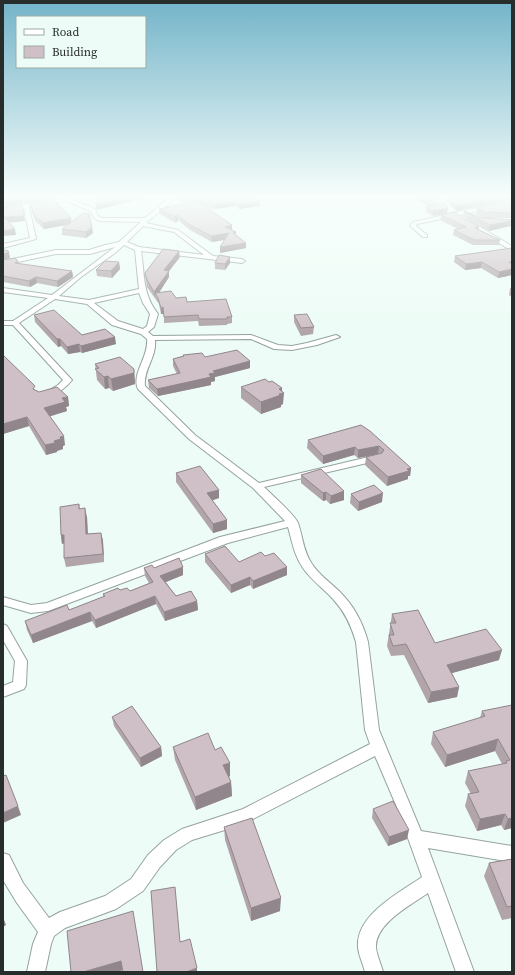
<svg xmlns="http://www.w3.org/2000/svg" width="515" height="975" font-family="'Source Serif 4',serif">
<rect width="100%" height="100%" fill="#edfcf6"/>
<g fill="none" stroke-linecap="round" stroke-linejoin="round">
<!-- street casing -->
<g stroke="#95a39d" stroke-width="2">
<path id="street" d="M81,195h12l-21,5 23,9 3,7 4,2h43l28,-23h6l-33,28 32,7 35,26 29,3 3,2 -3,2 -101,-12c4,25 1,42 17,63l-4,13 -6,5 5,4 98,-1 27,10 14,1 15,-3 29,-8 4,2 -23,8 -25,5 -18,-1 -23,-10 -96,1c2,17 -12,30 -10,46l50,49 64,48 118,-28 5,3 -2,2 -116,27c8,8 30,27 34,36 5,14 5,28 14,41 7,11 18,18 28,28 14,14 23,31 28,50l11,88 42,101 91,15v16l-84,-14 46,124h-18l-28,-79c-17,12 -54,31 -52,55 1,8 5,16 7,24h-18c-2,-8 -6,-16 -7,-24 -3,-33 41,-55 64,-71l-26,-72 -21,-49 -122,63 -25,10 -36,11 -16,10 -16,17 -17,24 -27,18 -51,19 -11,8 -3,8 -6,28h-18l6,-28 5,-12 -21,-29 -14,-23v-27l6,2 14,28 26,35 11,-6 45,-16 26,-17 17,-24 16,-15 18,-11 61,-20 127,-65 -5,-14 -9,-88c-5,-17 -11,-30 -23,-43 -10,-11 -22,-19 -30,-31 -9,-13 -11,-27 -15,-41l-60,16 -180,68 -17,2 -28,-8v-8l28,8 16,-2 173,-66 65,-16 -32,-33 -64,-49 -51,-50c-7,-15 11,-32 9,-50l-6,-5 -29,-9 -25,-21 -32,-5 -36,24 53,57c-6,8 -15,14 -25,17l-4,-3 15,-9 5,-5 -50,-55h-10v-4h10l35,-23 -45,-6v-4l49,7 63,-48 -25,7h-34l-53,11v-4l53,-11h33l16,-5 14,-3 22,-20 -42,-1 -5,-3 -3,-7 -25,-10 -37,6 7,32 -33,9v-4l27,-6 -6,-30 -21,4v-4zM143,226l31,6 30,23 -65,-8 -12,-5zM124,245l11,5 4,39 -50,11 -30,-4 22,-19 34,-24zM139,293l4,10 7,11 -3,12 -4,3 -25,-8 -24,-18z
M457,195h10l-26,7 -3,-2z
M512,200v4l-95,20 -1,2 11,9v2h-4l-13,-11 3,-4z
M468,220l44,26v5l-46,-28 -1,-1z
M3,624l4,2 20,35 -1,24 -2,4 -21,8v-11l10,-4 2,-21 -12,-21z"/>
</g>
<!-- street -->
<use href="#street" fill="#fff" fill-rule="evenodd"/>
</g>
<!-- wall -->
<path fill="#b1a5aa" d="M103,195l-6,15 -1,-2 -1,-5z
M176,195h80v3l4,3v5l-21,3 -3,-3 -21,3 -10,-2 27,18v5l4,2v3l10,13 -26,5 5,-13 -13,2 -22,-12 -12,-10 -2,3 -16,-9 -1,-5 29,-6 -7,-2 -4,-2z
M407,195h105l-56,16 -9,-9v-5l6,-2 -10,1 -9,-1 13,18 -14,3 -7,-4v-5h4z
M3,198l45,1 -42,7 -3,-4z
M512,201v17h-28l-8,-4 1,-6z
M30,203l41,19 22,11 -7,5 -24,-3v-6l5,-4 -23,4 -9,-8 -4,-13z
M464,211l19,7 29,2v8l-2,-2 -21,5 -26,-15z
M441,215l38,12v3l21,10 -1,5h-26l-20,-10 1,-5 4,-1 -18,-9z
M512,248v27l-14,3 -17,-10 -16,2 -11,-8 1,-6z
M180,257l-11,14v6l-10,15 73,25v6l-5,1v1l-28,1 -1,-5 -34,2v-9h-3l-2,-10 -12,-17 -2,-14z
M3,260l16,4 53,7 1,6 -15,10 -21,-4 -7,4 -27,-5z
M119,262l1,7 -8,9 -15,-2 -1,-6z
M215,263h15l-5,7 -10,-1z
M510,288h2v9l-3,-2z
M34,315l48,20 34,9 -34,9 -2,-1 -12,2 -7,-8 -3,1 -23,-25z
M294,315l20,12 -1,7 -12,2 -7,-14z
M3,351l1,5 31,34 4,2 29,5 1,9 -3,1 1,4 -18,5 16,29 -2,1v3l-6,2v1l-11,3 -17,-29 -26,8z
M183,355l22,2 45,11 -35,9v4l-4,1v3l-53,11 -9,-8 -1,-8 29,-6 -4,-8v-7l11,-3z
M95,364l39,5 1,15 -22,7 -4,-3 -4,1 -8,-9z
M269,382l13,6 1,16 -2,1v2l-20,7 -20,-16v-11z
M361,425l50,43 -1,8h-2v3l-21,7 -22,-21 1,-8 12,-3 -20,4 -4,-3 -31,9 -16,-16 1,-8z
M176,473l43,17v8l-7,2 15,20v9l-14,4 -37,-51z
M301,475l43,25 -14,4 -4,-4 -3,1 -22,-18z
M351,494l31,8 -24,9 -8,-8z
M79,504l1,5 7,8 1,17 13,-1 2,8 1,21 -38,5 -2,-9v-15l-2,1 -1,-9z
M205,554l34,8 26,-6 22,11v8l-34,14 -3,-4 -19,8 -26,-31z
M144,568h10l29,7 -17,7 10,14 21,5 1,9 -33,11 -9,-17 -60,24 -4,-7 -59,22 -6,-13 -2,-9 44,-11 34,-13v-3l17,-4 10,1 19,-8 -4,-7z
M392,614l43,29 64,17 -47,13 7,14 -2,10 -29,6 -24,-48 -13,1 -4,-10z
M512,705v123l-8,2 -3,-5 -24,6 -12,-25 3,-12h3l-6,-11 3,-12 34,-7 -7,-13 -50,16 -14,-23 2,-12 47,-14 2,-7z
M112,717l49,30 1,9 -21,11 -27,-41z
M173,747l42,3 15,13v13l-1,1 2,5 1,14 -36,14 -21,-50z
M373,809l34,30 -19,7 -16,-28z
M224,827l56,84 -29,10 -26,-81z
M512,859v59l-10,2 -18,-44 5,-13z"/>
<!-- shaded-wall -->
<path fill="#90868b" d="M41,195h7v4l-42,7v-5z
M136,195h19l-58,15v-5z
M443,195h14l-14,1z
M509,195h3v4l-56,12v-5z
M236,201v5l-21,3v-5z
M260,201v5l-21,3v-5z
M448,208l-1,5 -14,3v-5z
M177,215l1,5 -2,3 -1,-6z
M24,216l1,5 -20,2 -1,-6z
M71,218l1,6 -28,5 -1,-6z
M511,221l-1,5 -21,5 1,-6z
M232,225v6l-7,-4z
M92,227l1,6 -7,5v-6z
M15,229l1,6 -13,1v-5z
M229,233v6l-17,3 -1,-6z
M246,243v5l-26,5v-6z
M179,251l1,6 -11,14v6l-12,19 -2,-3v5l-1,-6 10,-22z
M9,252l1,6 -7,2v-6z
M230,257v6l-5,7v-6z
M119,262l1,7 -8,9 -1,-7z
M482,262l-1,6 -16,2 1,-6z
M512,269v6l-14,3 1,-6z
M72,271l1,6 -15,10 -1,-6z
M36,277l1,6 -7,4 -1,-6z
M163,307l1,7h-3v-6z
M115,337l1,7 -34,9 -1,-7z
M57,339h3l1,7 -3,1z
M79,344l1,8 -12,2 -1,-7z
M250,361v7l-35,9v4l-4,1v3l-53,11 -1,-7 52,-15 4,-3z
M134,369l1,15 -22,7 -2,-12z
M108,376l1,12 -4,1 -1,-12z
M282,388v5h2l-1,11 -2,1v2l-20,7v-12l18,-13z
M68,397l1,9 -3,1 1,4 -22,7 -1,-10 18,-10z
M27,417l2,9 -26,8v-10z
M64,436l1,9 -2,1v3l-6,2v1l-11,3 -1,-10 9,-4 6,-4z
M379,446l-1,8 -20,4v-8z
M355,447l-1,8 -31,9v-8z
M411,468l-1,8h-2v3l-21,7 1,-9 19,-8z
M219,490v8l-11,4 -1,-9z
M344,491v9l-14,4 1,-8z
M326,492v8l-3,1v-8z
M383,493l-1,9 -24,9 1,-9z
M85,508l2,9 1,26 -2,-9z
M227,520v9l-14,4v-9z
M101,533l2,8 1,21 -1,-8z
M61,535h3l1,8 -3,1z
M183,567v8l-22,9 -1,-8z
M287,567v8l-34,14v-8z
M250,577v8l-19,8v-8z
M155,596l1,8 -60,24 -1,-8z
M197,601l1,9 -33,11 -1,-9z
M90,612l2,9 -59,22 -2,-8z
M502,650l-3,10 -54,15 2,-10z
M459,687l-2,10 -29,6 3,-11z
M498,739l-3,12 -50,16 2,-12z
M161,747l1,9 -21,11 -1,-9z
M230,763v13l-6,3 -1,-14z
M231,782l1,14 -36,14 -1,-13z
M18,806l3,9 -18,8v-10z
M505,814l-4,11 -24,6 3,-12z
M512,818v10l-8,2 4,-11z
M409,830l-2,9 -19,7 1,-9z
M281,898l-1,13 -29,10v-13z
M3,917l3,8 -3,2z
M121,961l2,9 -5,2h-35z
M197,968v4h-11z"/>
<!-- building -->
<path fill="#cec0c6" stroke="#90868b" d="M3,195h38l-35,6 -3,-3z
M103,195h33l-39,10 -2,-2z
M178,195h78l-2,1 6,5 -21,3 -3,-3 -21,3 -34,-8z
M417,195h17l5,2 9,11 -15,3 -7,-4 12,-2z
M455,195h54l-53,11 -9,-9z
M53,199l18,19 -28,5 -9,-8 -4,-12z
M197,201l35,24 -7,2 11,5 -3,1 13,10 -26,4 9,-14 -18,3 -21,-11 -13,-10 -2,2 -16,-8z
M512,201v12l-27,-1 -8,-4z
M22,204l2,12 -20,1 11,12 -12,2v-23l8,-1z
M464,211l19,7 29,2v2l-1,-1 -21,4z
M454,212l25,15 -4,1 25,12h-26l-20,-10 12,-3 -25,-12z
M83,213l6,1 3,13 -6,5 -24,-3z
M512,248v14h-3l3,2v5l-13,3 -17,-10 -16,2 -11,-8z
M163,249l16,2 -15,19 5,1 -15,21 -7,-12 -2,-7z
M7,250l2,2 -6,2v-3z
M219,255l11,2 -5,7 -10,-1z
M15,258l3,3 -3,2 57,8 -15,10 -21,-4 -7,4 -26,-5v-16z
M105,261l14,1 -8,9 -15,-1z
M171,291l5,7 10,-1 1,5 39,-3 6,18h-5v2h-28l-1,-4 -34,2 -1,-10 -2,1 -3,-10 -3,-5z
M54,310l28,25 23,-6 10,8 -34,9 -2,-2 -12,3 -7,-8h-3l-23,-24z
M307,314l7,13 -13,1 -7,-13z
M237,350l13,11 -37,10 2,2 -6,1 2,3 -54,12 -9,-9 32,-7 -7,-14 11,-3 -1,-1 19,-2 3,4z
M3,355l32,31 -2,3 6,3 18,-5 11,10 -6,1 3,4 -21,6 20,28 -4,1 1,2 -7,2 1,2 -10,2 -18,-28 -24,7z
M120,357l14,12v4l-23,6 -3,-3 -4,1 -9,-8 4,-1 -4,-4z
M265,379l4,3 3,-1 10,7 -3,1 5,4 -5,1 2,1 -20,7 -20,-15z
M361,425l9,6 41,37 -4,1 2,2 -21,6 -22,-20 16,-4 2,-3 -5,-4 -21,4 -3,-3 -32,9 -15,-16z
M200,466l19,24 -12,3 20,27 -14,4 -37,-51z
M321,469l23,22 -13,5 -5,-4 -3,1 -22,-18z
M374,485l9,8 -24,9 -8,-8z
M79,504v5l6,-1 1,26 15,-1 2,21 -39,4v-23h-3l-1,-28z
M225,546l14,16 22,-10 4,4 9,-3 13,14 -34,14 -3,-4 -19,8 -26,-31z
M179,558l4,9 -23,9 16,20 15,-5 6,10 -33,11 -9,-16 -60,24 -5,-8 -59,23 -6,-14 42,-16 2,5 36,-14 -2,-2 15,-6 2,2 7,-2 3,3 23,-9 -9,-14 8,-3 2,3z
M418,610l17,33 51,-14 16,21 -55,15 12,22 -28,5 -25,-48 -13,2 -4,-11h5l-4,-12h6l-4,-9z
M512,705v113l-4,1 -3,-5 -25,5 -12,-25 11,-2 -11,-21 39,-8 -1,-2 4,-1 -12,-21 -51,16 -14,-23 52,-16 -3,-5z
M132,706l29,41 -21,11 -28,-41z
M208,733l7,17 6,-3 9,16 -7,2 8,17 -36,15 -22,-50z
M6,775l12,31 -15,7v-37z
M393,801l16,29 -20,7 -16,-28z
M252,818l29,80 -30,10 -27,-81z
M512,859v47l-5,1 -18,-44z
M175,887l5,55 10,-3 7,29 -11,4h-29l-6,-81z
M133,911l10,61h-20l-2,-11 -38,11h-12l-4,-41z"/>
<!-- sky -->
<linearGradient id="sky" x2="0" y2="1"><stop stop-color="#73b4c9"/><stop offset="0.59" stop-color="#f7fefb"/><stop offset="1" stop-color="#f7fefb" stop-opacity="0"/></linearGradient>
<rect width="515" height="332" fill="url(#sky)"/>
<!-- border -->
<rect width="515" height="975" fill="none" stroke="#272d2b" stroke-width="8"/>
<!-- legend -->
<rect x="16" y="16" width="130" height="52" fill="#edfcf6" stroke="#9ea9a5"/>
<rect x="24" y="29" width="20" height="6" fill="#ffffff" stroke="#9ea9a5"/>
<text x="52" y="36" font-size="12" fill="#272d2b">Road</text>
<rect x="24" y="46" width="20" height="12" fill="#cec0c6" stroke="#9ea9a5"/>
<text x="52" y="56" font-size="12" fill="#272d2b">Building</text>
</svg>
